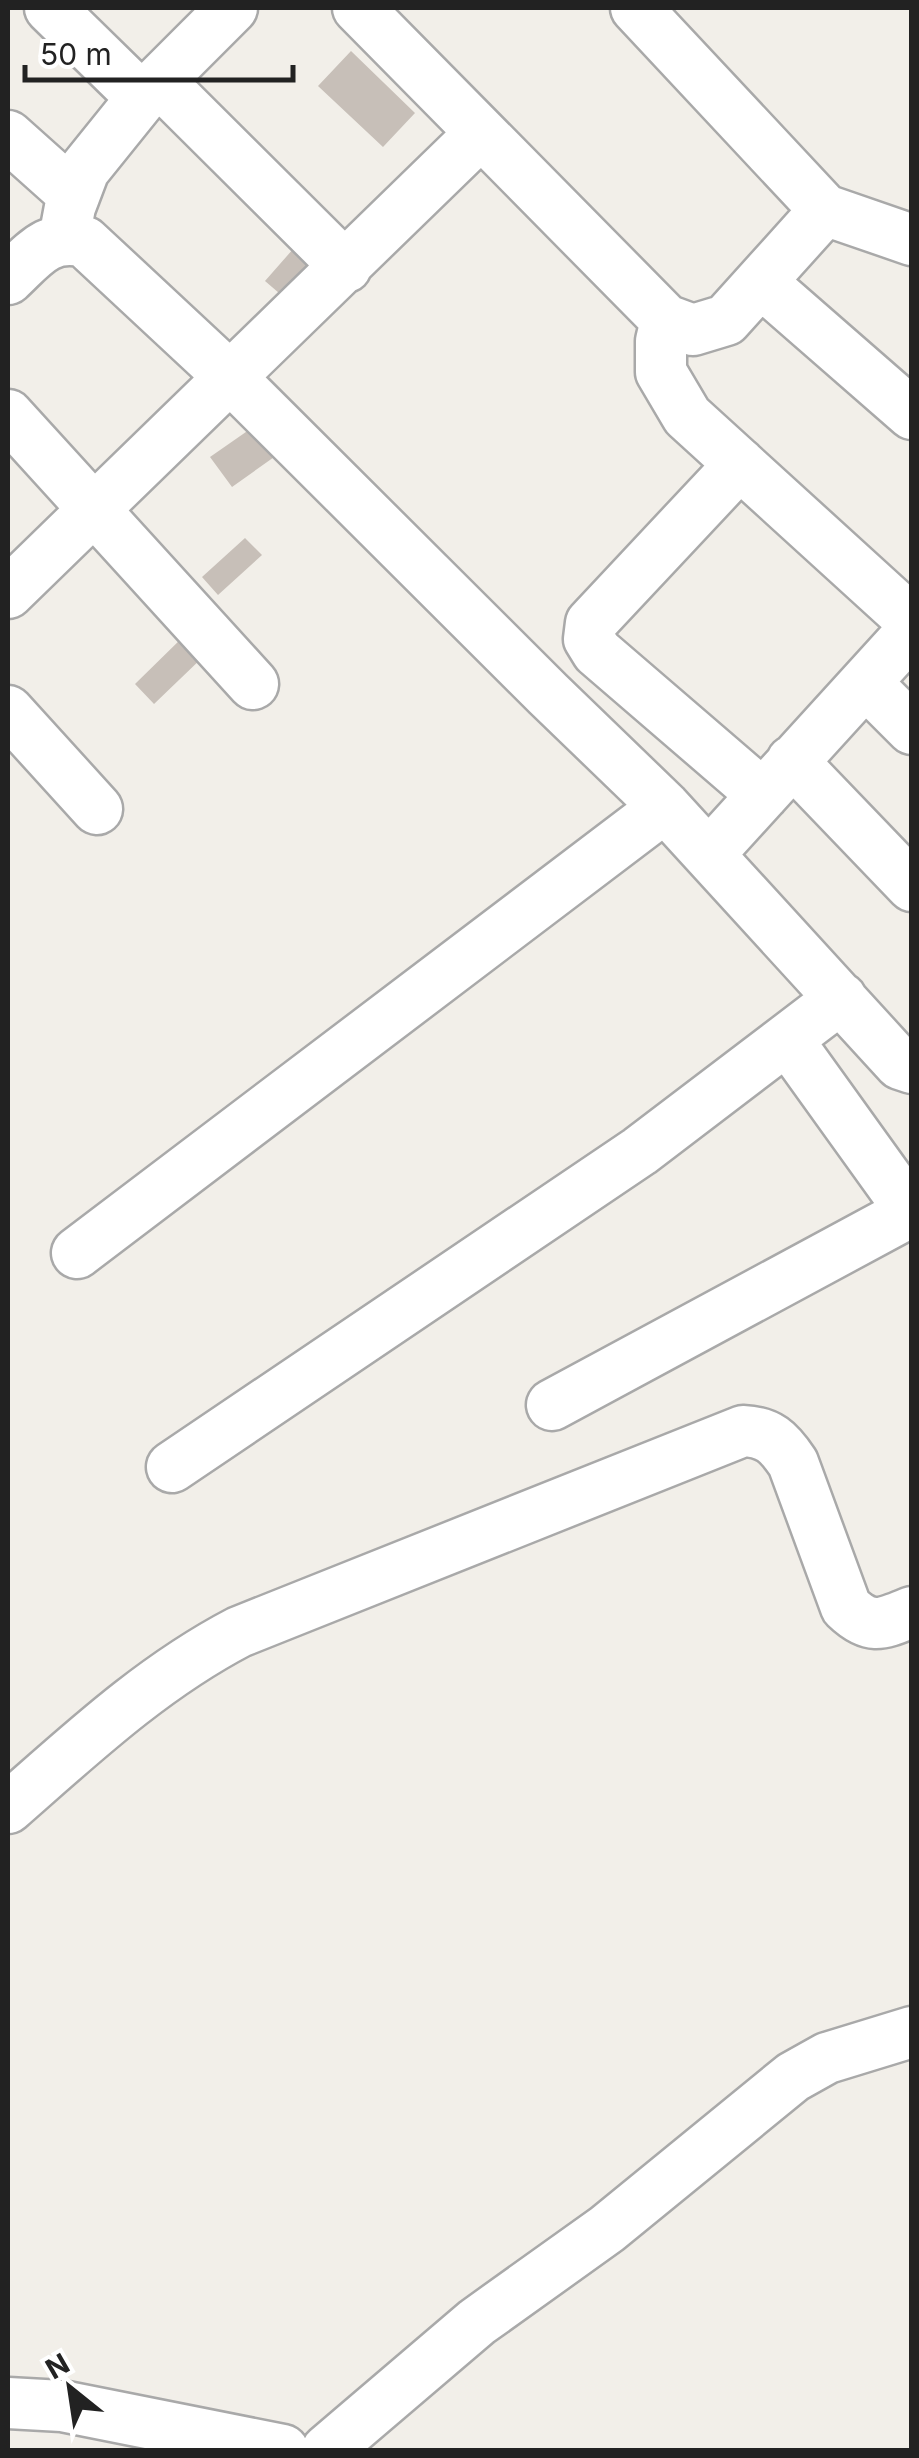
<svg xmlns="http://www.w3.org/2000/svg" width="919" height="2458" font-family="Inter,sans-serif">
<rect width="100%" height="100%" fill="#f2efe9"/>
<!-- building -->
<path fill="#c7bfb8" d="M351,51l64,62 -32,34 -65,-61z
M301,240l27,24 -35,41 -28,-24z
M256,425l21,30 -45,32 -22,-30z
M245,538l17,17 -44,40 -16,-18z
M185,635l20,20 -51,49 -19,-20z"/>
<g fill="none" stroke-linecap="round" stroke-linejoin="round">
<!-- minor casing -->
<g stroke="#a9a9a9" stroke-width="55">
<path id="minor" d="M50,8l92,90
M358,8l308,312 27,10 33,-10 99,-110 -189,-202
M160,82l186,185
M8,136l66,59
M825,210l87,30
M64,239l6,-32 14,-37 58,-72 90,-90
M8,279c25,-23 39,-46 77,-37l146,136 317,316 117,113 235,257 12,4
M762,283l150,131
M666,320l-5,21v31l26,44 225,205
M8,415l245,269
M740,464l-149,159 -2,16 8,13 166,143
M8,593l473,-460
M866,683l46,46
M8,711l89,98
M792,761l120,125
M710,853l202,-222
M787,1039l125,174
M77,1253l588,-446
M552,1405l358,-193
M172,1467l468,-316 201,-153
M8,1808c73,-64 143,-130 231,-176l504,-201c26,1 36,11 50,32l53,144c25,24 36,17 66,5
M8,2403l54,3 221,44
M327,2450l150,-128 130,-93 186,-152 34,-19 85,-26"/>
</g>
<!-- minor -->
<use href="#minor" stroke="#fff" stroke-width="50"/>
</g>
<!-- border -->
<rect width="919" height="2458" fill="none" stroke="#222222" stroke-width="20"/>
<!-- north arrow -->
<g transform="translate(70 2388) rotate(330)" stroke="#ffffff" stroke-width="8" paint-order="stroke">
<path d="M0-8L18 38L0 25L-18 38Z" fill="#222222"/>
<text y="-15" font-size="28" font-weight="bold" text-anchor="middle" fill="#222222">N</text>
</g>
<!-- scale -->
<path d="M25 65v15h268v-15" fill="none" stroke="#222222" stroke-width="5"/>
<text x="40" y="65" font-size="30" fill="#222222" stroke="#ffffff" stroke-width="8" paint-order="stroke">50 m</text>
</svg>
